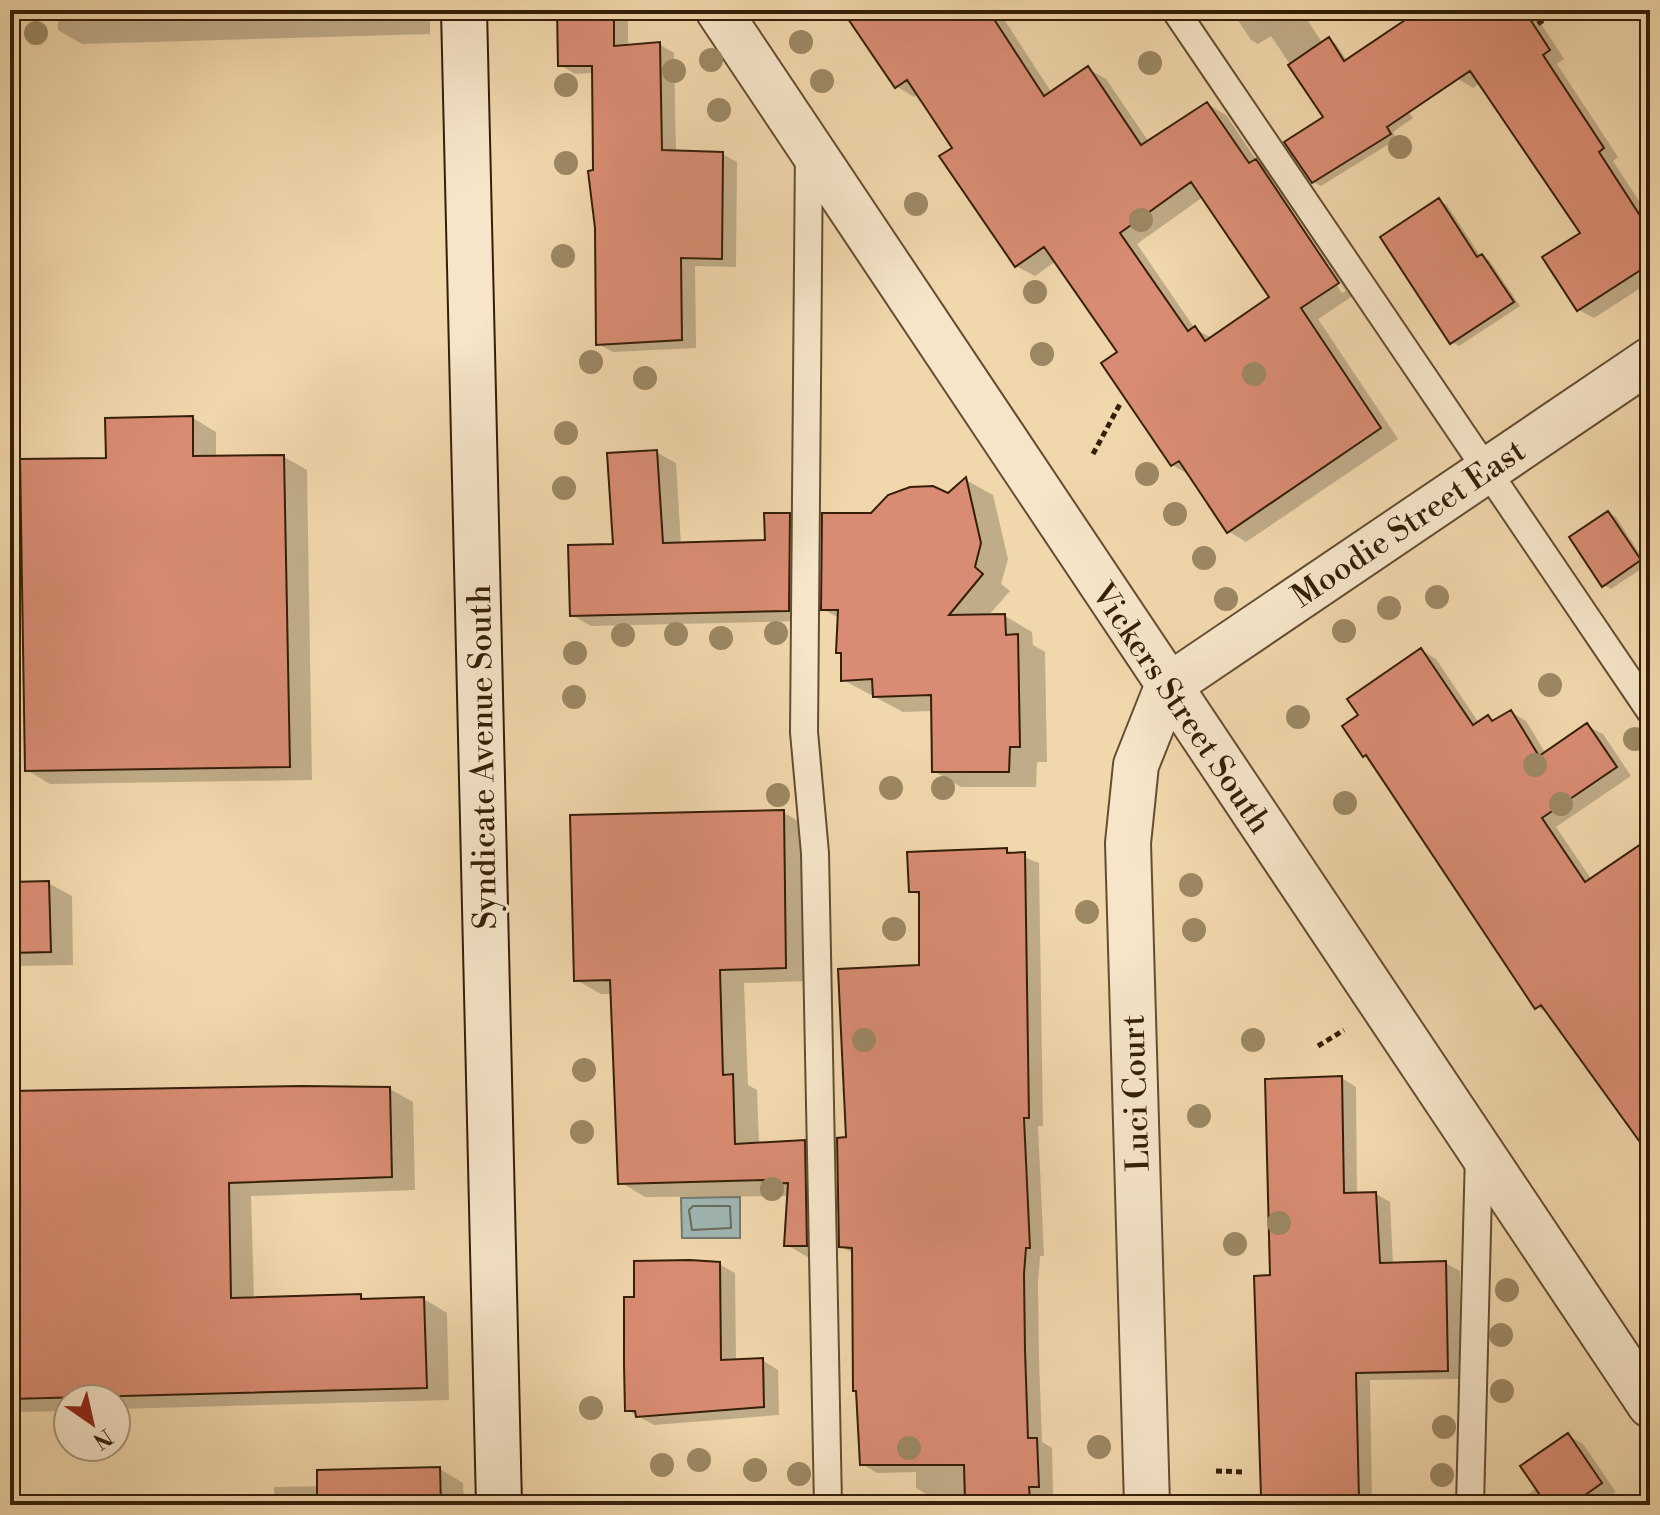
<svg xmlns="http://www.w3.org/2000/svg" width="1660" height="1515" font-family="'Libre Bodoni',serif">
<rect width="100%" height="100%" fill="#f1d7ac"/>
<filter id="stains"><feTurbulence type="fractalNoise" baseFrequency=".0025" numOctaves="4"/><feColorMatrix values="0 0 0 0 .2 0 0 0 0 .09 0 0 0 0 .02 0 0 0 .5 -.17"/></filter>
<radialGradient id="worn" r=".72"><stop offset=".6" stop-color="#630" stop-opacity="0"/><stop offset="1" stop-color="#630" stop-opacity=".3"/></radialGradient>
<!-- water -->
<path fill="#9fb7b5" stroke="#757a70" stroke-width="2" d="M740,1197v41h-58l-1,-40z"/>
<!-- shadow -->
<path fill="#0003" fill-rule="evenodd" d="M58,10h372v24l-348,10 -24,-14z
M559,10h69v36l31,-2 15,9 2,99 46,2 15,8 -1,105 -41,-1 1,82 -83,4 -15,-8 -4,-271 -19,1 -15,-9z
M854,10h144l54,83 36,-24 18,10 43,63 58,-38 19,11 31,46 18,10 81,123 -38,25 80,120 -152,103 -18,-11 -37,-55 -19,-11 -53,-112 -63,-92 -21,15 -19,-10 -62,-117 -36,-55 -4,3 -18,-11zM1262,171h5l79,120 -4,2zM1203,197l69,101 -60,40 -17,-9 -58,-85z
M1231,10h70l22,34 6,-4 7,4 11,17 20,-4 46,61 -20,14 4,7 -76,47 -8,-4 13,-64 -55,-82 -13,8 -7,-4z
M1415,10h117l32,49 -7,5 61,93 -5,4 37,57v64l-56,36 -15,-8 4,-76 -102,-152 -8,6 -15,-9z
M1440,201l7,4 34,52 8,3 31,46 -61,40 -7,-4z
M193,418l23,14v26l68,-1 23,13 5,310 -262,4 -23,-14 81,-310z
M656,452l20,11 5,81 86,-2 22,-27 20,11 -1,95 -217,5 -19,-11 43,-69z
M966,480l27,15 15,64 -7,25 9,7 -22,25h17l27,16 1,13 12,7 2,110h-10l-1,25h-75l-27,-16 -1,-60 -30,1 -60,-32v-25l-5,-4 1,-33 -16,-9 49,-94 77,-20z
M1608,513l8,4 31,48 -36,24 -7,-4z
M1421,650l15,9 43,64 9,-6 8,4 15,-9 15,9 20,33 41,-28 16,8 28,42 -75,51 36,53 58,22v250l-100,-137 -13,-8 -192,-280 16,-11z
M783,812l25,15 3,154 -67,2 4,102 9,5 2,54 45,-2 25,14 -18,103 -24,-14 2,-49 -144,1 -25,-15 -7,-188h-12l-25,-14z
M1006,850l33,13 4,263h-5l6,130h-4l-2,28 1,75 3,83 10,6 1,46 -122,3 -15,-9v-16l-39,1 -15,-9 -8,-210 -13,-8 7,-107 73,-173v-70l-10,-5z
M48,883l24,13 1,69 -56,1 -7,-4v-78z
M1342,1078l14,9 1,107h19l14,8 3,62 52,-1 15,8 1,108 -91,1 2,125h-92l-17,-10 9,-218z
M390,1089l23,13 2,88 -164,6 3,103 106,-3 9,5 55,-2 23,14 2,87 -333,9v-10h-48v12l-51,1 -7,-4v-315z
M719,1264l16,9 1,88 26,-1 16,10 1,45 -125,10 -27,-15 9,-111z
M1568,1435l15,9 33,48 -13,8 4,5h-95l25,-17z
M440,1469l23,14 1,22h-190v-18l94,-2z
M747,1494l31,11h-132v-5h28v-4z"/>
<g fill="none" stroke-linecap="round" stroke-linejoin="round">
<!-- shore -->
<path stroke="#6a6b5e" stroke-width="2" d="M693,1206h37l1,22 -39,2 -3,-20z"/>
</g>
<!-- building -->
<path fill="#d98c73" stroke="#351f08" stroke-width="2" fill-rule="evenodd" d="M557,10h57v36l46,-4 2,108 61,2 -1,107 -41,-1 1,82 -86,5 -1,-117 -7,-57 5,-1 -1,-104h-34z
M842,10h146l56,86 44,-30 53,79 66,-43 42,61 7,-4 83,124 -38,25 80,120 -154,105 -48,-72 -8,5 -70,-103 16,-11 -73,-105 -29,20 -76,-111 13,-8 -23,-35 -22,-33 -12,8zM1191,182l78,115 -64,44 -10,-15 -7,5 -68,-98z
M1420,10h104l26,40 -7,5 61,93 -5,4 51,79v33l-73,47 -35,-54 38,-24 -110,-162 -83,56 4,7 -79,49 -28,-41 39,-25 -35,-52 41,-28 15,24z
M1439,198l38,59 5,-3 32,48 -64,42 -70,-107z
M193,416v40l91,-1 6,312 -265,4 -5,-312 86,-1 -1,-40z
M657,450l6,93 102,-3 -1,-27h26l-1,98 -219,5 -2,-71 45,-1 -6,-91z
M966,477l15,66 -6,24 8,7 -34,41 56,-1 1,21 12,-1 2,113h-10l-1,25h-77l-1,-77 -58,2 -1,-18 -31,2v-28h-5l2,-43h-17l1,-97h49l17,-18 22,-8 23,-1 15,7z
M1608,511l33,49 -39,27 -33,-50z
M1421,648l52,77 15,-10 4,6 19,-11 28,46 48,-33 30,44 -75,51 43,64 65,-44v318l-109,-151 -6,4 -169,-254 -3,2 -21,-31 16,-11 -11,-16z
M784,810l2,158 -66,2 3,105 10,-1 2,70 70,-4 2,106h-23l4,-63 -24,1v-4l-146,4 -8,-204 -36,1 -4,-166z
M1007,848v5l18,-1 4,266h-5l6,130h-4l-2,26 1,76 3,88h9l2,49h-10l1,12 -65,2 -1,-36h-104l-4,-74h-3l-1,-143 -13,-1 -2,-109 9,-1 -8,-168 81,-4v-73h-10l-2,-40z
M49,881l2,71 -41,1v-71z
M1342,1076l2,117 32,-1 4,71 66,-2 2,110 -92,2 3,126 -83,1v-4l-15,1 -7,-221 16,-1 -5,-196z
M302,1086l88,1 2,90 -163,6 2,115 130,-4v5l63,-2 3,91 -417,11v-308z
M690,1260l30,2 1,98 42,-2 1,49 -128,10 -1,-6h-10l-1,-47v-67h10v-36z
M1568,1433l34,50 -21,15h-39l-22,-32z
M440,1467l1,38h-124v-35z"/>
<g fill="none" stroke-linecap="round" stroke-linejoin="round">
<!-- lane casing -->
<g stroke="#644d31" stroke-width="30">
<path id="lane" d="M1175,10l475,701
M809,149l-5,583 11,121 13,652
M1470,1505l9,-352"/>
</g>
<!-- street casing -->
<g stroke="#644d31" stroke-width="48">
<path id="street" d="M718,10l932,1395
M1167,687l483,-327
M1147,1505l-19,-662 8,-78 31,-78"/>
</g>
<!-- secondary casing -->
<g stroke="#351f08" stroke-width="48">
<path id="secondary" d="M464,10l35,1495"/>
</g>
<!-- path -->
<path stroke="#351f08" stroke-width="5" stroke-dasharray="6 4" stroke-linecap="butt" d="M1538,24l19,-14
M1093,454l27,-50
M1318,1046l26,-16
M1216,1471l28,1"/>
<!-- lane -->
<use href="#lane" stroke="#f6e5c9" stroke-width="26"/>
<!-- street -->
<use href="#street" stroke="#f6e5c9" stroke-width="44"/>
<!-- secondary -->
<use href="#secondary" stroke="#f6e5c9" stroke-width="44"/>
</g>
<!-- trees -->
<g fill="#9c8863">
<circle cx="36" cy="33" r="12"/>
<circle cx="801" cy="42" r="12"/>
<circle cx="711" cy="60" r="12"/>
<circle cx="1150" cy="63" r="12"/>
<circle cx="674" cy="71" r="12"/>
<circle cx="822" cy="81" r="12"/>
<circle cx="566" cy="85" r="12"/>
<circle cx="719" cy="110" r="12"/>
<circle cx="1400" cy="147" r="12"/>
<circle cx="566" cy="163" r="12"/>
<circle cx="916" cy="204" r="12"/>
<circle cx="1141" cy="220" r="12"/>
<circle cx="563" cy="256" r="12"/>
<circle cx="1035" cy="292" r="12"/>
<circle cx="1042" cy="354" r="12"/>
<circle cx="591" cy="362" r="12"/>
<circle cx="1254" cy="374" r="12"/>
<circle cx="645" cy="378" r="12"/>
<circle cx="566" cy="433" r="12"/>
<circle cx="1147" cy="474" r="12"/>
<circle cx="564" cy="488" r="12"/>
<circle cx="1175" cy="514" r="12"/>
<circle cx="1204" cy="558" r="12"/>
<circle cx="1437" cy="597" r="12"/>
<circle cx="1226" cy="599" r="12"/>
<circle cx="1389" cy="608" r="12"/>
<circle cx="1344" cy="631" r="12"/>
<circle cx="776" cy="633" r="12"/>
<circle cx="676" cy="634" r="12"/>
<circle cx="623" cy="635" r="12"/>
<circle cx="721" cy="638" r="12"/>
<circle cx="575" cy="653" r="12"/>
<circle cx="1550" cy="685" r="12"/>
<circle cx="574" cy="697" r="12"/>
<circle cx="1298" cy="717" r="12"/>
<circle cx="1635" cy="739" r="12"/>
<circle cx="1535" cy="765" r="12"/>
<circle cx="891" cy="788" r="12"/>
<circle cx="943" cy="788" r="12"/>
<circle cx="778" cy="795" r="12"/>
<circle cx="1345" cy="803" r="12"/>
<circle cx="1561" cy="804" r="12"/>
<circle cx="1191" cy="885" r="12"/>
<circle cx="1087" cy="912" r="12"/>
<circle cx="894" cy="929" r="12"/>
<circle cx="1194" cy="930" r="12"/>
<circle cx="864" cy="1040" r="12"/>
<circle cx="1253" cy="1040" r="12"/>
<circle cx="584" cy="1070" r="12"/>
<circle cx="1199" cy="1116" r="12"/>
<circle cx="582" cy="1132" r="12"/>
<circle cx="772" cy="1189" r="12"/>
<circle cx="1279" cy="1223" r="12"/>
<circle cx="1235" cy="1244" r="12"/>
<circle cx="1507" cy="1290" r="12"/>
<circle cx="1501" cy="1335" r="12"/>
<circle cx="1502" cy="1391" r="12"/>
<circle cx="591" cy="1408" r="12"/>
<circle cx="1444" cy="1427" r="12"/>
<circle cx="1099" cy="1447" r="12"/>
<circle cx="909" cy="1448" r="12"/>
<circle cx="699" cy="1460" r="12"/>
<circle cx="662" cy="1465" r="12"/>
<circle cx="755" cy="1470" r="12"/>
<circle cx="799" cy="1474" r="12"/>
<circle cx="1442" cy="1475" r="12"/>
</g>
<g text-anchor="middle" stroke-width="7" stroke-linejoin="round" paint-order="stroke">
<!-- street labels -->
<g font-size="32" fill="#351f08" stroke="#f6e5c9">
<text transform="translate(1408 523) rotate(-34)" y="11">Moodie Street East</text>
<text transform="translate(1182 708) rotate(56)" y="11">Vickers Street South</text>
<text transform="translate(482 757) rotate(-91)" y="11">Syndicate Avenue South</text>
<text transform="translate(1135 1093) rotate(-92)" y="11">Luci Court</text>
</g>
</g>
<!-- margin -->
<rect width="1660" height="1515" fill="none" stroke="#f1d7ac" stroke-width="40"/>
<rect x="12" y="12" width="1636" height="1491" fill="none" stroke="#351f08" stroke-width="4"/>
<rect x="20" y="20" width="1620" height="1475" fill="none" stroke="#351f08" stroke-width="2"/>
<!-- north arrow -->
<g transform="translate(92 1423) rotate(146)"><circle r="38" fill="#f6e5c9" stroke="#a9967c" stroke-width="2"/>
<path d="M0-6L14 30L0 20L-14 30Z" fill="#8f2418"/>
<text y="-12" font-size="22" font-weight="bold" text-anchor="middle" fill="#351f08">N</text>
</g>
<rect width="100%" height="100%" filter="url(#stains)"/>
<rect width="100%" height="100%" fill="url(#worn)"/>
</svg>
